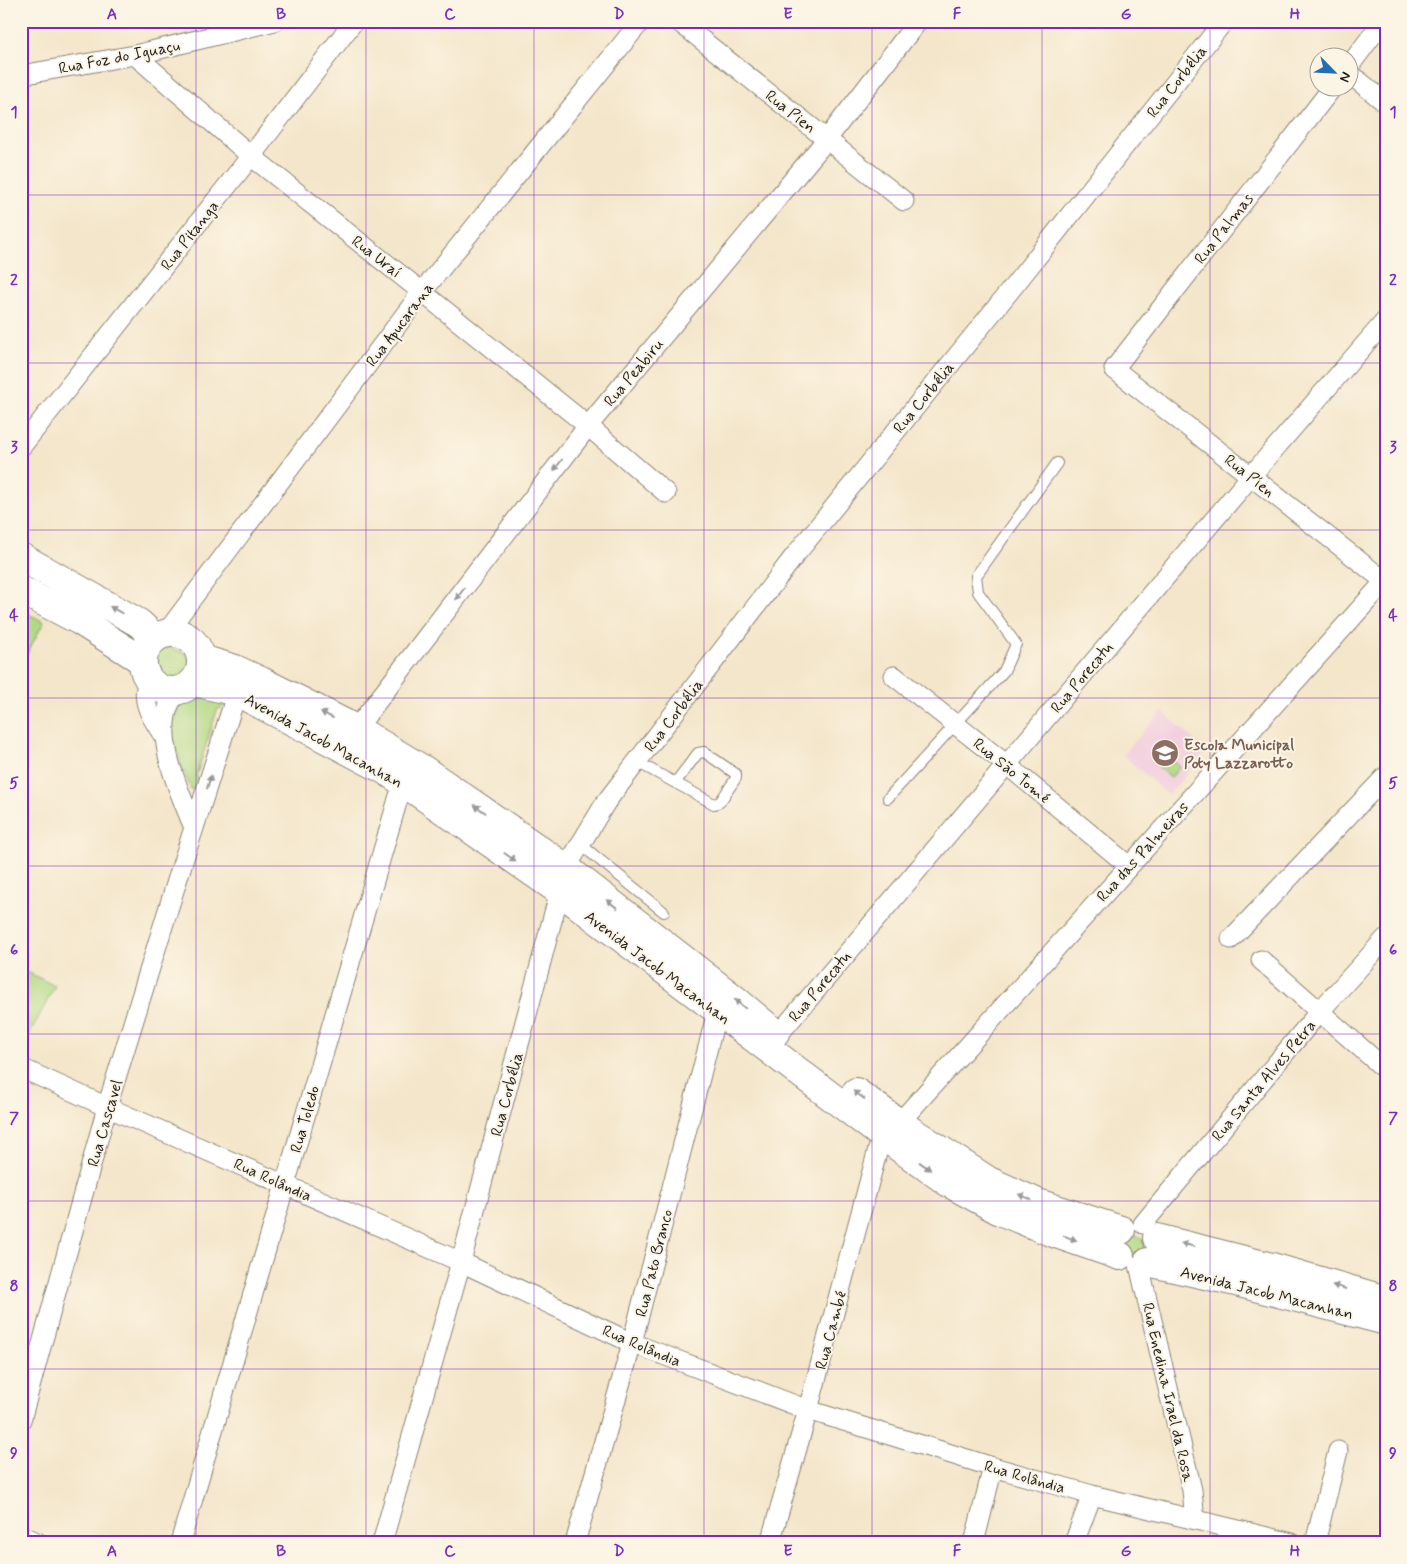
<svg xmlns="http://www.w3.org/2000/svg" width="1407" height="1564" font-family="Mynerve,sans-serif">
<rect width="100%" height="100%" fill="#fcf5e5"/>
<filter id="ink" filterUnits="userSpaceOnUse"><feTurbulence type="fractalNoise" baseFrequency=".02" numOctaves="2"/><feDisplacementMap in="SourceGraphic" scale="10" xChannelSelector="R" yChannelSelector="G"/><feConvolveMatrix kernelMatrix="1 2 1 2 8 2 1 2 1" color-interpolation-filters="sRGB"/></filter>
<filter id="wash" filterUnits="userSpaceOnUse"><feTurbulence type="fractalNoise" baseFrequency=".0096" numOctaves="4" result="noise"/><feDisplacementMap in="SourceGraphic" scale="20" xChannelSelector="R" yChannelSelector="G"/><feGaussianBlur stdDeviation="1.12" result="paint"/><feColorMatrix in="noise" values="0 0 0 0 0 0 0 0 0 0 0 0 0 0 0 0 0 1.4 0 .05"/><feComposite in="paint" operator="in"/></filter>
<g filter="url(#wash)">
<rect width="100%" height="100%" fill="#f4e6cb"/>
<!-- built -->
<path fill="#f3cfdf" d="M1162,711l45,40 -39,44 -45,-40z"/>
<!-- green -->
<path fill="#b1d883" stroke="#667a50" d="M21,610l23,12 -23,43z
M169,647l19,8 3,13 -10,12c-11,2 -21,-3 -27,-12 1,-12 2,-19 15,-21z
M204,697l19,4 3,4 -9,5 -21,66 8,12 -5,3 -4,1 -4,-3 -11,-27 -10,-32 9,-25 17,-7z
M1161,750l19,17 -9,10 -19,-16z
M21,969l34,17 -32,61h-2z
M1127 1245a9 9 0 1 1 18 0a9 9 0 1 1-18 0Z"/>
</g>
<g filter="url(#ink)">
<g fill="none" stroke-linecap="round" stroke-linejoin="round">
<!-- service casing -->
<g stroke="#888174" stroke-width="12">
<path id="service" d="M637,762l77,42 6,-2 16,-24v-4l-32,-22 -6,1 -23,30
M888,798l116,-127 12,-27 -38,-52 -2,-16 81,-113
M580,844l84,68"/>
</g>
<!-- minor casing -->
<g stroke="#888174" stroke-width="21">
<path id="minor" d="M678,21l226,180
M135,55l116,101 171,136 166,134 78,67
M1350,65l33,-44
M1350,74l36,29
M21,75l114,-20 140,-34
M1332,88l-218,281 272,213
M21,447l230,-291 103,-135
M166,633l256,-341 219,-271
M894,676l113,89 122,101
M149,680c-11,21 5,41 16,58
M182,690c-4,3 -8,7 -11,11 -19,35 10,94 23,127
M356,729l232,-303 239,-287 91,-118
M1231,939l155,-163
M1261,960l125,110
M778,1035l473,-559 135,-156
M21,1068l86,39 354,155 171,81 176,67 185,57 99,28 200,48
M1143,1224l176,-212 67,-74
M1139,1265l53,225 3,30
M21,1420l86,-313 78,-252 9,-27 43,-136
M21,1535l18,8
M180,1543l223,-761
M382,1543l79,-281 105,-394 40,-66 190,-248 217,-267 211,-266
M575,1543l57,-200 85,-331
M770,1543l38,-133 70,-261 21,-26 487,-543
M974,1543l19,-76
M1074,1543l18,-48
M1315,1543l23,-92"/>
</g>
<!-- secondary casing -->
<g stroke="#888174" stroke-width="30">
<path id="secondary" d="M21,557l118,66 16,15
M21,590l59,31 63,40
M143 662a29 29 0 1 1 58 0a29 29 0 1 1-58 0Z
M201,659l34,10 26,12 95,48 68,41 142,98 166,129 43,36
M194,682l43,10 146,77 20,13 158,110 325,246 63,45 51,28 48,20 72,25
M856,1092l43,31 90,58 49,22 83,27
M1157,1238l115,29 114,33
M1148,1262l84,19 154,40"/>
</g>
<!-- service -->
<use href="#service" stroke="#fff" stroke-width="10"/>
<!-- minor -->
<use href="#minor" stroke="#fff" stroke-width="19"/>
<!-- secondary -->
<use href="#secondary" stroke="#fff" stroke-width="28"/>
</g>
<!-- one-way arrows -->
<defs><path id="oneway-solid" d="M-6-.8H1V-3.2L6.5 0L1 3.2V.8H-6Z" transform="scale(1.25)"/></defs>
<g fill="#999">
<use href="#oneway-solid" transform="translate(558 465) rotate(127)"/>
<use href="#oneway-solid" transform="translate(460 594) rotate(127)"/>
<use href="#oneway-solid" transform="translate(116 610) rotate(-151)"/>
<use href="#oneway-solid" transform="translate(327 715) rotate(-153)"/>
<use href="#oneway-solid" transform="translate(209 782) rotate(-73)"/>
<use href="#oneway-solid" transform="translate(480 809) rotate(-145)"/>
<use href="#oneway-solid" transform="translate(510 857) rotate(35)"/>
<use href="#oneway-solid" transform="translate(612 904) rotate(-142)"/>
<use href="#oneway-solid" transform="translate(740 1004) rotate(-140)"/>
<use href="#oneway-solid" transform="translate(859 1095) rotate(-144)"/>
<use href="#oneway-solid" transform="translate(925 1166) rotate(36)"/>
<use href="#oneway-solid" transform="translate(1025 1197) rotate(-156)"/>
<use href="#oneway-solid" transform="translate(1070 1238) rotate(20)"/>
<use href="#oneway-solid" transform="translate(1188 1245) rotate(-166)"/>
<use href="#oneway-solid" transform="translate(1339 1287) rotate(-164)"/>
</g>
</g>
<!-- grid -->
<path fill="none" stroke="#7b2cbf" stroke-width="1" stroke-opacity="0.55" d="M196,21v1522M366,21v1522M534,21v1522M704,21v1522M872,21v1522M1042,21v1522M1210,21v1522M21,195h1365M21,363h1365M21,530h1365M21,698h1365M21,866h1365M21,1034h1365M21,1201h1365M21,1369h1365"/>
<!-- icons -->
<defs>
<g id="school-disc" transform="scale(1.4375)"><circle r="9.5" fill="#8d6e63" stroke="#fcf5e5"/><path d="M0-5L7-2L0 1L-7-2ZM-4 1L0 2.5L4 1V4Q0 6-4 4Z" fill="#fff"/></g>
</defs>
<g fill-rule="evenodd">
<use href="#school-disc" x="1165" y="753"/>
</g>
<g text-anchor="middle" stroke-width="4" stroke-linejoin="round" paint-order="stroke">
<!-- street labels -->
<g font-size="16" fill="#1c1c1c" stroke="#fcf5e5">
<text transform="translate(119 56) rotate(-11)" y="6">Rua Foz do Iguaçu</text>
<text transform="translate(1176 81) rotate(-52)" y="6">Rua Corbélia</text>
<text transform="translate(791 111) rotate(38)" y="6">Rua Pien</text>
<text transform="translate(1223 228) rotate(-52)" y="6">Rua Palmas</text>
<text transform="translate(189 235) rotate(-52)" y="6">Rua Pitanga</text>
<text transform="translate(377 256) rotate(38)" y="6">Rua Uraí</text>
<text transform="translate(399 324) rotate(-53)" y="6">Rua Apucarana</text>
<text transform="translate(633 372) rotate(-50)" y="6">Rua Peabiru</text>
<text transform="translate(923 397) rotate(-51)" y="6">Rua Corbélia</text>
<text transform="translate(1250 475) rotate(38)" y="6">Rua Píen</text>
<text transform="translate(1081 677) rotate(-50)" y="6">Rua Porecatu</text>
<text transform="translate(673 715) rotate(-53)" y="6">Rua Corbélia</text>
<text transform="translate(324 740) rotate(29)" y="6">Avenida Jacob Macanhan</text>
<text transform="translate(1012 770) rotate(39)" y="6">Rua São Tomé</text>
<text transform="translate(1142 851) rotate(-48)" y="6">Rua das Palmeiras</text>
<text transform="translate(658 967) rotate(37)" y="6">Avenida Jacob Macanhan</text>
<text transform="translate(819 986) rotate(-50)" y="6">Rua Porecatu</text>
<text transform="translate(1263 1080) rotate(-50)" y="6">Rua Santa Alves Petra</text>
<text transform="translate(506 1094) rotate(-75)" y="6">Rua Corbélia</text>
<text transform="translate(304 1119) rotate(-74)" y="6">Rua Toledo</text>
<text transform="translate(104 1123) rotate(-74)" y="6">Rua Cascavel</text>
<text transform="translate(273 1179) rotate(24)" y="6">Rua Rolândia</text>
<text transform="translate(653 1263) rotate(-76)" y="6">Rua Pato Branco</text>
<text transform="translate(1267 1292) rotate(14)" y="6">Avenida Jacob Macanhan</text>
<text transform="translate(830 1330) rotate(-75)" y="6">Rua Cambé</text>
<text transform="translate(642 1345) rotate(23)" y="6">Rua Rolândia</text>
<text transform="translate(1169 1392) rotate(77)" y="6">Rua Enedina Irael da Rosa</text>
<text transform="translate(1025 1476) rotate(16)" y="6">Rua Rolândia</text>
</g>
<!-- education labels -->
<g font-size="16" font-weight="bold" fill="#785e54" stroke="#fcf5e5" text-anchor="start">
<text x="1184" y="750">Escola Municipal<tspan x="1184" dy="18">Poty Lazzarotto</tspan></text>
</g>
</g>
<!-- margin -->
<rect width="1407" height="1564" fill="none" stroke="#fcf5e5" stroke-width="55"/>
<!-- north arrow -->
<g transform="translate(1334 72) rotate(114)"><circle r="24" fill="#fcf5e5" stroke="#a29e95"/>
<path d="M0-4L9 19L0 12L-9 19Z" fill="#1f6fb2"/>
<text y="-8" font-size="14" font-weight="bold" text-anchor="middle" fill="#1c1c1c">N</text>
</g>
<rect x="28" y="28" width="1352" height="1508" fill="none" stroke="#7b2cbf" stroke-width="2"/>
<g font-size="16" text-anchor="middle" font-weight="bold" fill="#7b2cbf">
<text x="112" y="19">A</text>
<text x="281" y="19">B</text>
<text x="450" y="19">C</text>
<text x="619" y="19">D</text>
<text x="788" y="19">E</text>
<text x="957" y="19">F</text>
<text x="1126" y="19">G</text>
<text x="1295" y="19">H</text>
<text x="14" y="117">1</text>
<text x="1393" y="117">1</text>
<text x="14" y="285">2</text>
<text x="1393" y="285">2</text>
<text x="14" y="452">3</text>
<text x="1393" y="452">3</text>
<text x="14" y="620">4</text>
<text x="1393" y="620">4</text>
<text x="14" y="788">5</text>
<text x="1393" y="788">5</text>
<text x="14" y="955">6</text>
<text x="1393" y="955">6</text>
<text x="14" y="1123">7</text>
<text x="1393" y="1123">7</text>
<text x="14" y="1291">8</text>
<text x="1393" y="1291">8</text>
<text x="14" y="1458">9</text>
<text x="1393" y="1458">9</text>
<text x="112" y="1556">A</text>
<text x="281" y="1556">B</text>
<text x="450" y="1556">C</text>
<text x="619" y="1556">D</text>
<text x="788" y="1556">E</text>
<text x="957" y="1556">F</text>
<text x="1126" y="1556">G</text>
<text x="1295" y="1556">H</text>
</g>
</svg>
